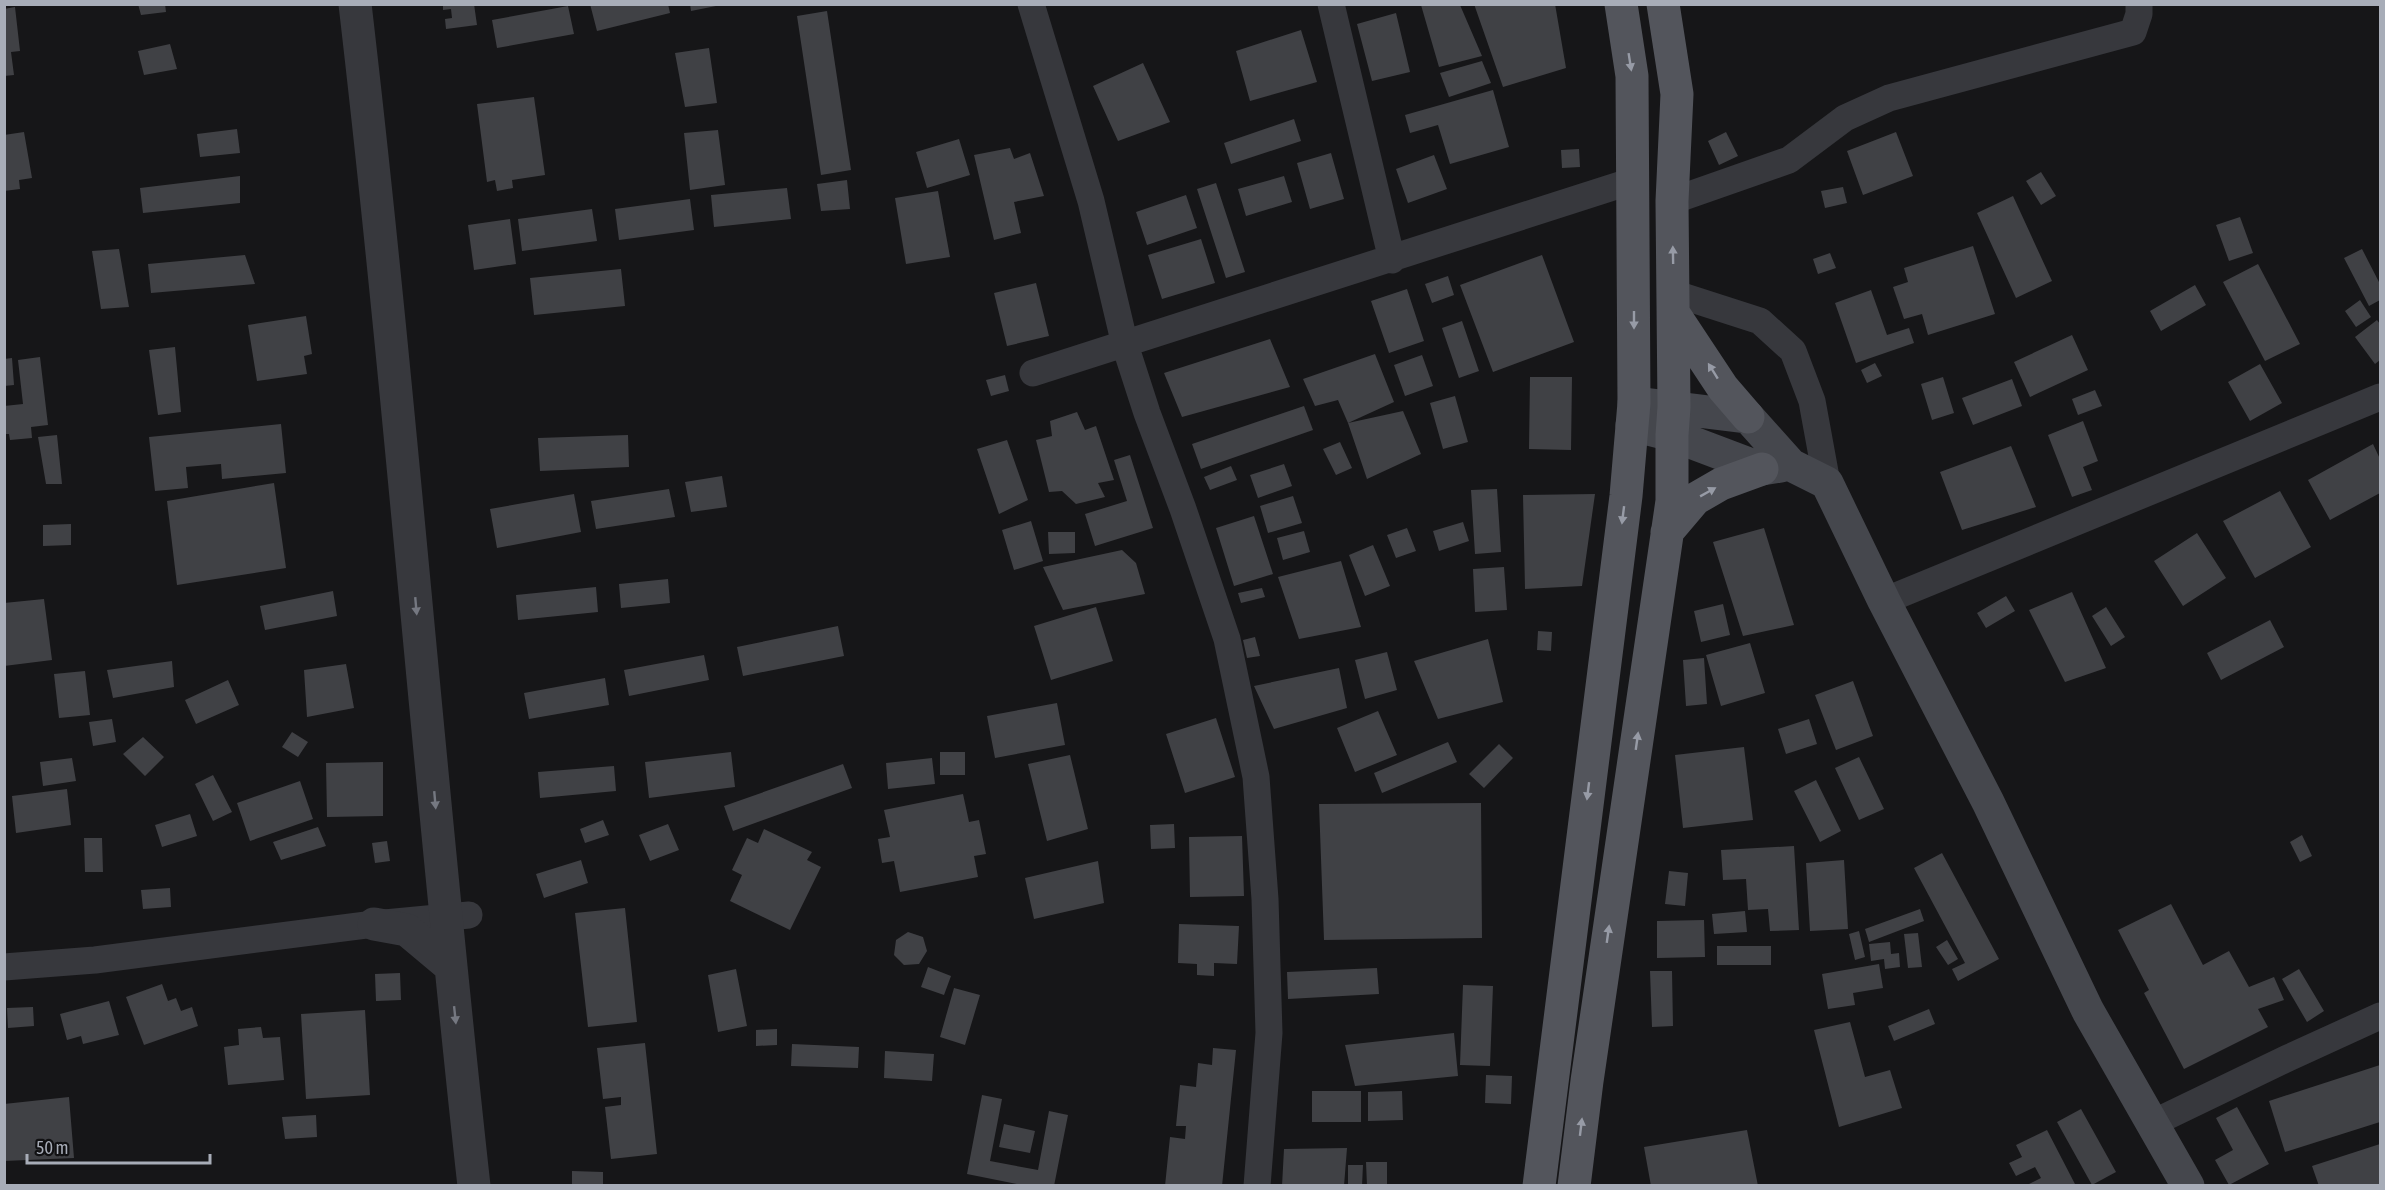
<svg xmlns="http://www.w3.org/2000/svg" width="2385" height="1190" font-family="'Asap Condensed',sans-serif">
<rect width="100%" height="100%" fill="#161618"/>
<!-- building -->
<path fill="#404145" d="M138,4h27l1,8 -25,3z
M443,4h31l3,21 -31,4 -1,-10 7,-1 -1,-9 -8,1z
M590,4h78l2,9 -73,18z
M690,4h26v2l-25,5z
M1474,4h81l11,64 -63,19z
M1421,5h39l22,51 -43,11z
M568,6l6,28 -77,14 -5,-28z
M15,7l5,44 -9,1 3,23 -10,1v-67z
M827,11l24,159 -30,5 -24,-159z
M1396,13l14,59 -38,9 -15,-57z
M1301,30l16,52 -67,19 -14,-50z
M170,44l7,25 -33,6 -6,-24z
M709,48l8,55 -32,4 -10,-54z
M1482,61l9,22 -42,14 -9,-24z
M1143,63l27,59 -52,19 -25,-55z
M1493,90l16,57 -59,17 -12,-39 -28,8 -5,-18z
M534,97l11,78 -33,5 1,8 -16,3 -2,-11 -8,2 -10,-78z
M1294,119l7,22 -70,23 -7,-21z
M237,129l3,24 -40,4 -3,-23z
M718,130l7,55 -35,5 -6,-57z
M24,132l8,46 -13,2 1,9 -16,2v-56z
M1726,132l12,24 -19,9 -11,-24z
M1896,132l17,44 -50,19 -16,-44z
M959,139l11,36 -43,13 -11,-36z
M1010,148l4,11 16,-6 14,43 -30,6 7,31 -27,7 -20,-85z
M1579,149l1,18 -18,1 -1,-18z
M1331,153l13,46 -34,10 -13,-46z
M1434,155l13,34 -39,14 -12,-34z
M2041,172l15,24 -15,9 -15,-24z
M240,176v27l-97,10 -3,-25z
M1284,176l8,26 -46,14 -8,-27z
M847,180l3,29 -29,2 -4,-27z
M1216,183l29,89 -19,6 -29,-89z
M1843,187l4,16 -22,5 -4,-17z
M787,188l4,31 -77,8 -3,-32z
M938,191l12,66 -44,7 -11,-66z
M1186,195l11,33 -50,17 -11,-33z
M2013,196l39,85 -36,17 -39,-85z
M690,199l4,31 -75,10 -4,-31z
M592,209l5,32 -75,10 -4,-32z
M2240,217l13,36 -24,8 -13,-36z
M510,219l6,45 -42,6 -6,-45z
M1201,239l14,44 -53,16 -14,-44z
M1973,246l22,68 -67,21 -6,-21 -18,5 -11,-32 15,-5 -4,-14z
M119,249l10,58 -28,2 -9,-58z
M2362,249l18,35v16l-11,6 -25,-48z
M1830,253l6,15 -18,6 -5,-15z
M245,255l10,29 -104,9 -3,-29z
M1542,255l32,87 -81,30 -33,-87z
M2258,264l42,80 -35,17 -42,-79z
M621,269l4,37 -91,9 -4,-37z
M1448,276l6,19 -22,8 -7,-19z
M1036,283l13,53 -42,10 -13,-53z
M2195,285l11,20 -45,26 -11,-20z
M1407,289l17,52 -35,12 -18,-52z
M1871,290l16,45 22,-7 5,15 -58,20 -21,-60z
M2360,300l11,17 -15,10 -11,-16z
M306,316l6,38 -8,2 3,18 -50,7 -9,-56z
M2377,320l3,4v36l-5,4 -20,-27z
M1462,321l17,50 -20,7 -17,-50z
M2072,335l16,35 -58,27 -16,-35z
M1270,339l20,48 -108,30 -18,-44z
M175,347l6,65 -23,3 -9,-65z
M1375,354l19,48 -46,21 -10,-23 -23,6 -12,-27z
M1422,355l11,31 -28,10 -11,-31z
M40,357l8,68 -17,2 1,11 -22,2 -1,-6h-5v-28l19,-2 -5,-44z
M12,358l2,27 -10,1v-27z
M1875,363l7,13 -15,7 -6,-13z
M2260,364l22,39 -32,18 -22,-39z
M1005,375l4,16 -18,5 -5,-16z
M1530,377h42l-1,73 -42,-1z
M1943,377l11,36 -22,7 -11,-36z
M2012,379l10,27 -49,19 -11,-27z
M2095,390l7,16 -24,9 -6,-16z
M1455,396l13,46 -25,7 -13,-46z
M1304,406l9,24 -112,39 -9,-25z
M1403,411l18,43 -54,25 -19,-56z
M1077,412l8,18 11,-4 18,54 -16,3 7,14 -29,7 -14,-13 -13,1 -13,-52 16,-4 -2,-15z
M2083,421l15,40 -15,6 9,23 -20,7 -24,-62z
M281,424l5,49 -64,6 -1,-15 -35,3 2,21 -33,3 -6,-54z
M57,435l5,49h-16l-8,-47z
M628,435l1,32 -89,4 -2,-33z
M1007,440l21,60 -29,14 -22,-65z
M1340,442l12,26 -16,7 -13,-26z
M2373,444l7,15v34l-50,27 -22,-40z
M2011,446l25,61 -74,23 -22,-58z
M1130,455l23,73 -58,18 -10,-32 42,-13 -13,-41z
M1284,464l8,22 -34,12 -8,-23z
M1231,466l6,14 -27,10 -6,-13z
M722,476l5,31 -36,5 -6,-30z
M274,483l12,85 -109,17 -10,-84z
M669,489l6,28 -79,12 -5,-28z
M1497,489l4,63 -26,2 -4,-64z
M2280,491l31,56 -56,31 -32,-57z
M574,494l7,38 -84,16 -7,-39z
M1595,494l-13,92 -57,3 -2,-94z
M1293,496l9,27 -34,10 -8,-27z
M1254,516l19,58 -39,12 -18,-58z
M1031,521l12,40 -29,9 -12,-40z
M1463,522l6,19 -30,10 -6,-20z
M71,524v21l-28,1v-21z
M1407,528l9,23 -20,7 -9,-23z
M1764,528l30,97 -51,11 -30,-94z
M1304,531l6,21 -27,8 -6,-22z
M1048,532h27v21l-26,1z
M2197,533l29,45 -43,28 -29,-45z
M1373,545l17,41 -25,10 -16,-41z
M1122,550l14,13 9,31 -82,16 -20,-43z
M1341,561l20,66 -62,12 -21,-62z
M1504,567l3,43 -32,2 -2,-43z
M668,579l2,24 -49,5 -2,-24z
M596,587l2,25 -80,8 -2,-25z
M1262,588l3,9 -24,6 -3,-10z
M333,591l4,25 -72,14 -5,-24z
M2072,592l34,76 -41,14 -36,-72z
M2006,596l9,15 -29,17 -9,-15z
M44,599l8,61 -48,6v-63z
M1723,604l7,31 -29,7 -7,-31z
M1096,607l17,54 -62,19 -17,-54z
M2106,607l19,30 -14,9 -19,-30z
M2270,620l14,27 -63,33 -14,-27z
M838,626l6,30 -101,20 -6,-29z
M1538,631l14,1 -1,19 -14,-1z
M1255,637l5,19 -13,2 -4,-18z
M1488,639l15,63 -65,17 -24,-58z
M1750,643l15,50 -44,13 -15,-51z
M1387,652l10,38 -32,9 -10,-39z
M704,655l5,25 -80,16 -5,-26z
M1704,658l3,46 -21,2 -3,-46z
M172,661l2,26 -61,11 -6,-28z
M346,664l8,44 -47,9 -3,-47z
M1339,668l8,40 -73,21 -20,-43z
M85,671l5,44 -31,3 -5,-44z
M605,678l4,27 -80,14 -5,-26z
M228,680l11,25 -43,19 -11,-24z
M1853,681l20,55 -37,14 -21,-55z
M1057,703l8,42 -70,13 -8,-42z
M1378,711l19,44 -42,17 -18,-44z
M1216,718l19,59 -50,16 -19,-59z
M112,719l4,23 -23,4 -4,-24z
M1809,719l8,25 -31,10 -8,-25z
M292,732l16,10 -10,15 -16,-10z
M143,737l21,20 -19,19 -22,-22z
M1448,742l9,20 -75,31 -8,-20z
M1499,744l14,14 -29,30 -15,-14z
M1744,747l9,73 -70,8 -8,-73z
M731,752l4,35 -86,11 -4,-36z
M940,752h25v23h-25z
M1070,755l18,74 -41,12 -19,-77z
M1859,757l25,52 -25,11 -24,-52z
M72,758l4,23 -33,5 -3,-24z
M932,758l3,26 -47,5 -2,-26z
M383,762v54l-56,1 -1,-54z
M843,764l9,24 -119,43 -9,-25z
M614,766l2,25 -76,7 -2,-26z
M213,775l19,37 -19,9 -18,-37z
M1816,780l25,51 -21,11 -26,-51z
M300,781l13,38 -63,22 -13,-38z
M67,789l4,36 -55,8 -4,-37z
M963,794l6,28 10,-2 7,34 -12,2 4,21 -78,15 -6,-31 -12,2 -4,-24 12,-2 -6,-27z
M1481,803l1,135 -158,2 -5,-136z
M190,814l7,22 -35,11 -7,-22z
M603,820l6,15 -24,8 -5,-14z
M668,824l11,26 -29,11 -11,-26z
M1174,824l1,24 -24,1 -1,-24z
M318,827l8,19 -45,14 -8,-18z
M764,829l48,23 -5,8 14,7 -31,63 -60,-29 12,-26 -10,-5 15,-32 11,5z
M2302,835l10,21 -12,6 -10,-20z
M1242,836l2,60 -54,1 -1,-60z
M84,838h18l1,34h-18z
M387,841l3,20 -15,2 -3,-20z
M1794,846l5,84 -29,1 -2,-22 -20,1 -2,-31 -23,1 -2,-30z
M1942,853l57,106 -41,22 -6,-12 13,-6 -51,-95z
M581,860l7,23 -44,15 -8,-24z
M1844,860l4,69 -38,2 -4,-68z
M1098,861l6,42 -70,16 -9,-41z
M1669,871l19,2 -3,33 -20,-2z
M170,888l1,19 -28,2 -2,-19z
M2171,904l32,61 26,-14 20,36 25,-10 10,23 -26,9 10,18 -84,42 -40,-76 5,-3 -31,-60z
M625,908l12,114 -49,5 -13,-114z
M1920,909l4,12 -55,21 -4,-13z
M1745,911l2,21 -33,2 -2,-20z
M1704,920l1,37 -48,1v-37z
M1179,924l60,2 -2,38 -23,-1v13l-17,-1v-11l-19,-1z
M1859,931l6,26 -10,3 -6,-26z
M908,932l15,5 4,14 -8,13 -15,1 -10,-10 2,-15z
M1918,933l4,34 -14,1 -4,-34z
M1947,940l11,19 -10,6 -12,-18z
M1890,942l1,12 8,-1 1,14 -15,2 -1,-10 -13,2 -2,-17z
M1717,946h54v19h-54z
M1879,964l4,24 -30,5 2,12 -27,4 -6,-35z
M928,967l23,9 -7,19 -23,-8z
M1377,968l2,26 -91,5 -1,-27z
M736,969l11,57 -29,6 -10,-57z
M2299,969l25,42 -17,11 -25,-43z
M1650,971h22l1,55 -21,1z
M400,973l1,27 -25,1 -1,-27z
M162,984l6,17 8,-3 5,13 11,-4 6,19 -54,19 -18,-48z
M1463,985l30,1 -3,80 -30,-1z
M954,988l26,7 -15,50 -25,-8z
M109,1001l10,34 -36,9 -2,-8 -14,4 -7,-26z
M33,1007l1,19 -26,2 -1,-20z
M1929,1009l6,15 -41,17 -6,-15z
M365,1010l5,85 -64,4 -5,-85z
M1850,1022l15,55 25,-7 12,38 -63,19 -25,-97z
M261,1027l2,11 17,-1 4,43 -56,5 -4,-38 15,-2 -1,-16z
M777,1029v16l-21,1v-16z
M1454,1033l4,43 -103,10 -10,-41z
M645,1043l12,111 -46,5 -6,-52 16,-2v-8l-18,2 -6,-51z
M792,1044l67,3 -1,21 -67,-2z
M1213,1048l23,2 -14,136h-57l5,-49 15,2 1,-13h-10l4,-41 16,2 2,-24 14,2z
M885,1051l49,3 -2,27 -48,-3z
M2380,1065v57l-95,30 -16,-51z
M1486,1075l26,1 -1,28 -26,-1z
M1312,1091h49v31h-49z
M1402,1091l1,29 -35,1v-29z
M982,1095l20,4 -12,62 48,9 11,-59 19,4 -14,71h-28l-59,-12z
M69,1097l5,61 -70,3v-57z
M2237,1107l32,57 -40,21 -14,-25 18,-10 -17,-32z
M2081,1109l35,63 -24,13 -35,-63z
M316,1115l1,22 -32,2 -3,-22z
M1004,1124l31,7 -5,22 -31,-6z
M1747,1130l11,56h-107l-7,-39z
M2047,1130l29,56h-51l16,-8 -6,-11 -19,9 -7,-13 13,-6 -6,-12z
M2380,1144v42h-61l-7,-20z
M1347,1148l-3,38h-62l2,-37z
M1366,1162h21v24h-20z
M1348,1165h15l-1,21h-14z
M572,1171l31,1v14h-31z"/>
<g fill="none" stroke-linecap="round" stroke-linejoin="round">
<!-- minor -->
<path stroke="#37383d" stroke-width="27" d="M1031,4l60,197 34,144 22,68 36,96 44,130 29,138 9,122 4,134 -12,153
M1331,4l61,256
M1672,201l117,-41 56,-42 44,-20 244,-66 6,-18v-10
M1673,293l87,28 33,30 19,50 15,82
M1033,373l599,-192
M1884,601l496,-204
M4,967l91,-7 279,-36 95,-9
M2151,1124l137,-66 92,-42"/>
<!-- tertiary -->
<path stroke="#37383d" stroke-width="33" d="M355,4c46,394 75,788 119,1182
M374,924l33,6 43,36"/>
<!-- secondary -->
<path stroke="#45474d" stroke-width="33" d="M1634,403l114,14 43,48 36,18 57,118 104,201 100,209 100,175
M1632,425l40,10 90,34 19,-3"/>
<!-- primary -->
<path stroke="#53555c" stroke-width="33" d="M1674,314l49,74 25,29
M1667,532l28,-33 26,-15 41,-15
M1539,1186l87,-690 8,-93 -2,-327 -11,-72
M1574,1186l13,-105 85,-580v-66l2,-28 -2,-206 5,-107 -14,-90"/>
</g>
<!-- one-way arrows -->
<defs><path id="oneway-solid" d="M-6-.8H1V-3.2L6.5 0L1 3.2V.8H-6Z" transform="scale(1.5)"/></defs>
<g fill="#979ba6">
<use href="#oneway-solid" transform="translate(1630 62) rotate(81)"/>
<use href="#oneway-solid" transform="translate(1673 255) rotate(-91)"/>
<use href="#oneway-solid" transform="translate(1634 320) rotate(90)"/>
<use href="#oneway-solid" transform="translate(1713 371) rotate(-122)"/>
<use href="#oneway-solid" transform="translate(1708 492) rotate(-29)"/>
<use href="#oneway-solid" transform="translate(1623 515) rotate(97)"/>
<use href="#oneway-solid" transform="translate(1637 741) rotate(-82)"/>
<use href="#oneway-solid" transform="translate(1588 791) rotate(97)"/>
<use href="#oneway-solid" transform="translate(1608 934) rotate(-82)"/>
<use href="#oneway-solid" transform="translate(1581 1127) rotate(-83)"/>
</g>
<g fill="#757881">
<use href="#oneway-solid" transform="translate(416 606) rotate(85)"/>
<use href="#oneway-solid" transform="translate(435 800) rotate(85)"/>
<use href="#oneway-solid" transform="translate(455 1015) rotate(84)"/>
</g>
<!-- border -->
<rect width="2385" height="1190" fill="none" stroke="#a8adb8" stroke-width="12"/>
<!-- scale -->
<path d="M27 1154v9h183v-9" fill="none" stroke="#a8adb8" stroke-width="3"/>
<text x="36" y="1154" font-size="18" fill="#a8adb8" stroke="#111113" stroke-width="4.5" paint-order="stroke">50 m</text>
</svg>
